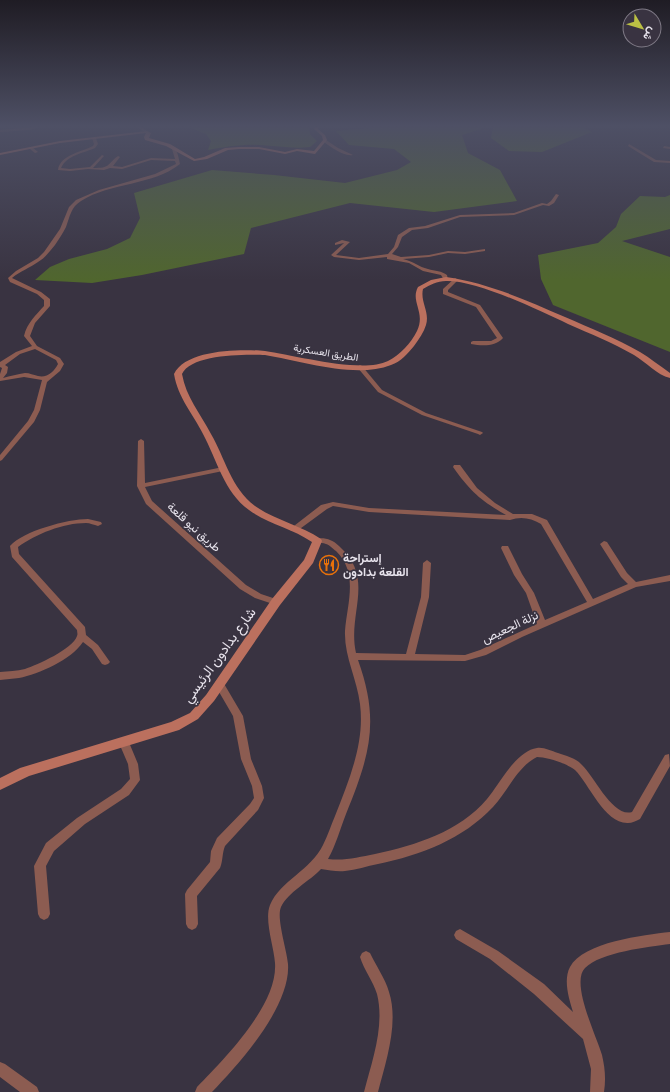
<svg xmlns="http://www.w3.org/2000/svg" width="670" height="1092" font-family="Cabin,Vazirmatn,sans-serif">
<rect width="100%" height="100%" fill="#393341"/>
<!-- forest -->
<path fill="#50662e" d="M188,127h121l1,7 7,7 -7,6c-17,2 -33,-1 -50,-2 -17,-1 -36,2 -52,5l3,-9 -5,-7z
M381,127h99l1,2 -19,6 6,18 32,17 17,31 -83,11 -84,-9 -99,25 -7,26 -102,21 -50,8 -57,-3 15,-13 19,-8 38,-10 23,-11 10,-20 -6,-25 78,-23 62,5 71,8 52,-13 14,-8 -17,-13 -45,-4 -13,-14z
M493,127h89l10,5 -50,20 -33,-1 -18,-13z
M670,195v34l-48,12 48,16v95l-117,-47 -12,-26 -3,-24 60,-12 18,-16 5,-13 19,-18 25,1z"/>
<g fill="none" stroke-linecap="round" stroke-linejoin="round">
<!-- street -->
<path fill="#8c5c51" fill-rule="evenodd" d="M35,127h5l-11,3 -29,2v-2z
M137,127h4l8,5 -3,1z
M94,137l2,1 2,6 -3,4c-11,5 -28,7 -34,20l9,1 20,-2 12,-12 2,1 -11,12c18,0 13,-3 25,-12l2,1 -7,9 9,1 29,-9 24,1 -3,-10 2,-1c4,3 5,12 6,16 -28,22 -69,18 -99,37 -10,6 -11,15 -15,26 -3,6 -7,12 -11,18 -5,6 -10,13 -17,17 -8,6 -18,9 -26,16l29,14 9,7v7l-15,17 -5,13 7,10 23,12 4,6 -4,7 -13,11 -7,28 -6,12 -32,38 -2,1v-6l28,-34 6,-11 8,-30 -18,-3 -24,4v-7l2,-6 -2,-1v-5l16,-10 16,-6 -8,-10c3,-13 12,-21 20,-30v-6l-7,-6 -27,-12 -2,-4 8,-7 22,-13 6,-6 16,-23 9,-22 7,-7 23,-10 56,-16 21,-10 -1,-3 -24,-1 -29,9 -12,-1 -6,2 -16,-1 -18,2 -12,-1c2,-15 23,-18 35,-24l1,-2 -2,-6zM35,349l21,11 2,4c-4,8 -11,14 -20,12 -5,-1 -8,-3 -13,-3 -7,1 -15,3 -22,5l4,-5 1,-6 -3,-2 15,-11z
M324,140h2l12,8 15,7c-9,2 -22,-8 -29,-13z
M629,144l27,16 14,1v2l-16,-1 -26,-16z
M664,146l6,1v2l-7,-1z
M30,147h2l6,5 -3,1 -5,-4z
M556,194l3,1 -5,8 -5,3 -6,-1 -29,10 -54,2 -32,11 -16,2 -10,7 -4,10 -6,7 9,3 28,-2 19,-4 17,1 20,-3v2l-20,3 -17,-1 -19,4 -26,2c10,2 16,8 25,10 7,2 14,2 19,6l1,5h-4l-3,-5 -18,-4 -14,-8 -22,-4v-2l-28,3 -25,-3 -3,-2 13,-12 -9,2v-2l7,-3 8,2 -14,13 23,3 29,-4 6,-7 4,-12 11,-7 16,-2 35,-11 54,-2 28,-10 5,1 4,-3z
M455,278l3,2 -10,10v2l32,13 23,33c-8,9 -21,8 -32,6v-2l2,-1h18l6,-3 -21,-31 -33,-13v-5z
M360,365l2,1 20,24 44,23 56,19 1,1 -3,2 -2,-1 -56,-19 -44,-23 -21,-25z
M141,439l3,2 1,42 78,-16h3l1,2 -1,2h-3l-78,16 7,14 94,84 15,9 18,6 1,2 -1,2 -3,1 -21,-7 -15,-9 -94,-85 -9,-18 1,-45z
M454,465h6l17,23 18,15 18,11h19l15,6 46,79 35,-15 -7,-7 -21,-33 4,-3 3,1 20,31 9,9 34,-7v6l-34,6 -114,50 -36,18 -21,6 -107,-1c22,61 12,95 -12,154 -6,15 -10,31 -18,45 17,2 31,-2 47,-5 41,-9 84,-22 112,-55 13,-16 29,-48 50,-51 7,-1 14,3 21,5 8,3 18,5 24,12 12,11 31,53 50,47l33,-57 4,-1 1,12 -30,53c-4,2 -8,4 -12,4 -23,1 -39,-39 -53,-53 -7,-6 -28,-13 -38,-13 -20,10 -29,34 -44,50 -30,32 -72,48 -115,57 -11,2 -22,6 -33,7 -8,1 -16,-1 -24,-2 -11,12 -33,23 -40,38 -5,11 6,43 7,57 3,42 -48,99 -76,128h-17l2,-5c27,-28 81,-82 78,-124 -1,-16 -11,-43 -5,-58 10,-24 41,-35 53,-60 5,-10 8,-20 12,-29 14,-36 30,-73 25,-112 -3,-25 -16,-48 -15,-73 2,-27 14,-58 -9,-80 -3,-2 -6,-6 -10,-7 -4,-2 -8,0 -12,-1l-1,-2 1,-2c10,-2 18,0 25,7 37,33 8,67 17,107l50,1 15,-57 2,-34 4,-3 4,3 -2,34 -14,57 50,1 15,-5 57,-26 -11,-31 -12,-18 -13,-27 1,-2h6l14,28 12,19 11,27 42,-18 -46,-78c-10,-6 -20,-8 -31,-4l-141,-8 -36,-6 -6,3 -30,22h-6l-1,-2 31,-24 12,-3 36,6 137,7c-26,-15 -35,-23 -53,-48z
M88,519l13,3 1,2 -4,2c-4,-1 -8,-3 -12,-3 -23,0 -50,11 -68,24l1,7 66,73 1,8 12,10 12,17 -2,2 -3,1 -3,-1 -10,-15 -9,-7c-12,18 -44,32 -64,36 -6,1 -13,1 -19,2v-8c8,-1 17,-1 25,-3 12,-4 48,-20 52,-33 1,-2 0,-4 0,-6l-65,-73 -2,-11c13,-15 58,-27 78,-27z
M220,681l3,1 20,34 8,43 11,27 2,12 -6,12 -33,36c-3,7 -2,15 -5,22l-23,28 1,28 -2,4 -4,2 -4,-2 -2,-4 -1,-30 2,-4 23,-28 1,-11 6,-13 33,-34 4,-6 -2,-12 -11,-27 -8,-43 -18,-31 2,-3z
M124,739l4,1 10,24 2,16 -11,15 -44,29 -31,27 -8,15 4,48 -2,4 -4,2 -4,-2 -2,-4 -4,-48 12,-23 31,-25 44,-29 9,-10 -2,-15 -9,-21 1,-3z
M460,929l38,22 46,33 29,28c-4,-13 -10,-32 -3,-45 13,-25 74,-32 100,-35v12c-22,3 -69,8 -85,24 -15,15 12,69 17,87 3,13 4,24 2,37h-14l1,-23 -8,-30 -49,-45 -44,-35 -34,-20 -2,-4 2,-4z
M366,951l4,2c6,13 15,25 19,39 10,31 -3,69 -11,100h-14c8,-31 21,-66 13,-98 -4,-13 -13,-24 -17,-37l2,-4z
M0,1062l5,2 32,23 2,5h-19l-20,-15z"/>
<!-- secondary -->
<path fill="#bb705e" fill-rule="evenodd" d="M315,127h4l-1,2 7,6 2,5 -12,14 -18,-3 -12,3 -26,-5h-20l-11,1 -21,9 -13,2 -28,-15 -21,-6 -1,-3 2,-4 -86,10 -60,12v-2l60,-12 87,-10 4,2 -2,5 21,6 25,15 9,-2 21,-9 14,-1h20l26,5 12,-3 17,2 9,-11 -1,-4 -8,-7z
M446,277c42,6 80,23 119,40 25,11 51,21 75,35 10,6 20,14 30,21v5c-13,-3 -24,-16 -36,-23 -21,-12 -43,-21 -66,-31 -30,-14 -91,-44 -122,-43 -9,0 -16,4 -23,8 -3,13 7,23 3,36 -2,7 -7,14 -12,21 -6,7 -13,16 -23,19 -36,14 -89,-4 -126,-10 -20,-1 -74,-1 -83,19 4,23 18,39 29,60 14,24 20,54 44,72 20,14 45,19 66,33l1,2 -9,22 -33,42 -66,96 -16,18 -19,11 -150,46 -29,14v-12l20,-10 151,-46 19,-9 16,-18 66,-96 32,-39 8,-18c-20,-14 -44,-18 -63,-32 -25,-18 -32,-50 -46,-76 -10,-20 -25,-36 -29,-60 12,-25 67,-25 91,-23 29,4 97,23 123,10 12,-6 23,-18 29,-30 9,-19 -7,-29 1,-44l13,-7z"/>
</g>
<!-- sky -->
<linearGradient id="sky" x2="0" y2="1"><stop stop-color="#1f1c24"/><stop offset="0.45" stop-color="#4e5065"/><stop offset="1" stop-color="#4e5065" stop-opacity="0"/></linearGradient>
<rect width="670" height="280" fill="url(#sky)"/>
<!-- icons -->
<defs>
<g id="restaurant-ring" transform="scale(1)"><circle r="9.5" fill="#393341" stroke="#e8710a" stroke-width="1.5"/><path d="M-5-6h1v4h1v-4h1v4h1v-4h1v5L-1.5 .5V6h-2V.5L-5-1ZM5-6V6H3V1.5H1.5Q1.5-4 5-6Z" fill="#e8710a"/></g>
</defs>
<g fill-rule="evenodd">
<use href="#restaurant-ring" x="329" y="565"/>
</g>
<g text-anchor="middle" stroke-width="3.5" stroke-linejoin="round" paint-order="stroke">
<!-- far-street labels -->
<g font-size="10" fill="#e8e4ed" stroke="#393341">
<text transform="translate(326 352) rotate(9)" y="4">الطريق العسكرية</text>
</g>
<!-- street labels -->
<g font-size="12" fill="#e8e4ed" stroke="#393341">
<text transform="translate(194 527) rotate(42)" y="4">طريق نيو قلعة</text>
<text transform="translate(510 627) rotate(-25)" y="4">نزلة الجعيص</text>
</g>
<!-- poi labels -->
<g font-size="12" font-weight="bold" fill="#e8e4ed" stroke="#393341" text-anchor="start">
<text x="343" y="562">إستراحة<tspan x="343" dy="14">القلعة بدادون</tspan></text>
</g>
<!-- near-street labels -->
<g font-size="14" fill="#e8e4ed" stroke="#393341">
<text transform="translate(219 655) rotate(-54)" y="5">شارع بدادون الرئيسي</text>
</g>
</g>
<!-- north arrow -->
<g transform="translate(642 28) rotate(128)"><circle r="19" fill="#393341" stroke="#7f7a86"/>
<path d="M0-3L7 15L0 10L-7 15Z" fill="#bbc044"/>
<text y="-6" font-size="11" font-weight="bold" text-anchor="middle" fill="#e8e4ed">ش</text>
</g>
</svg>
